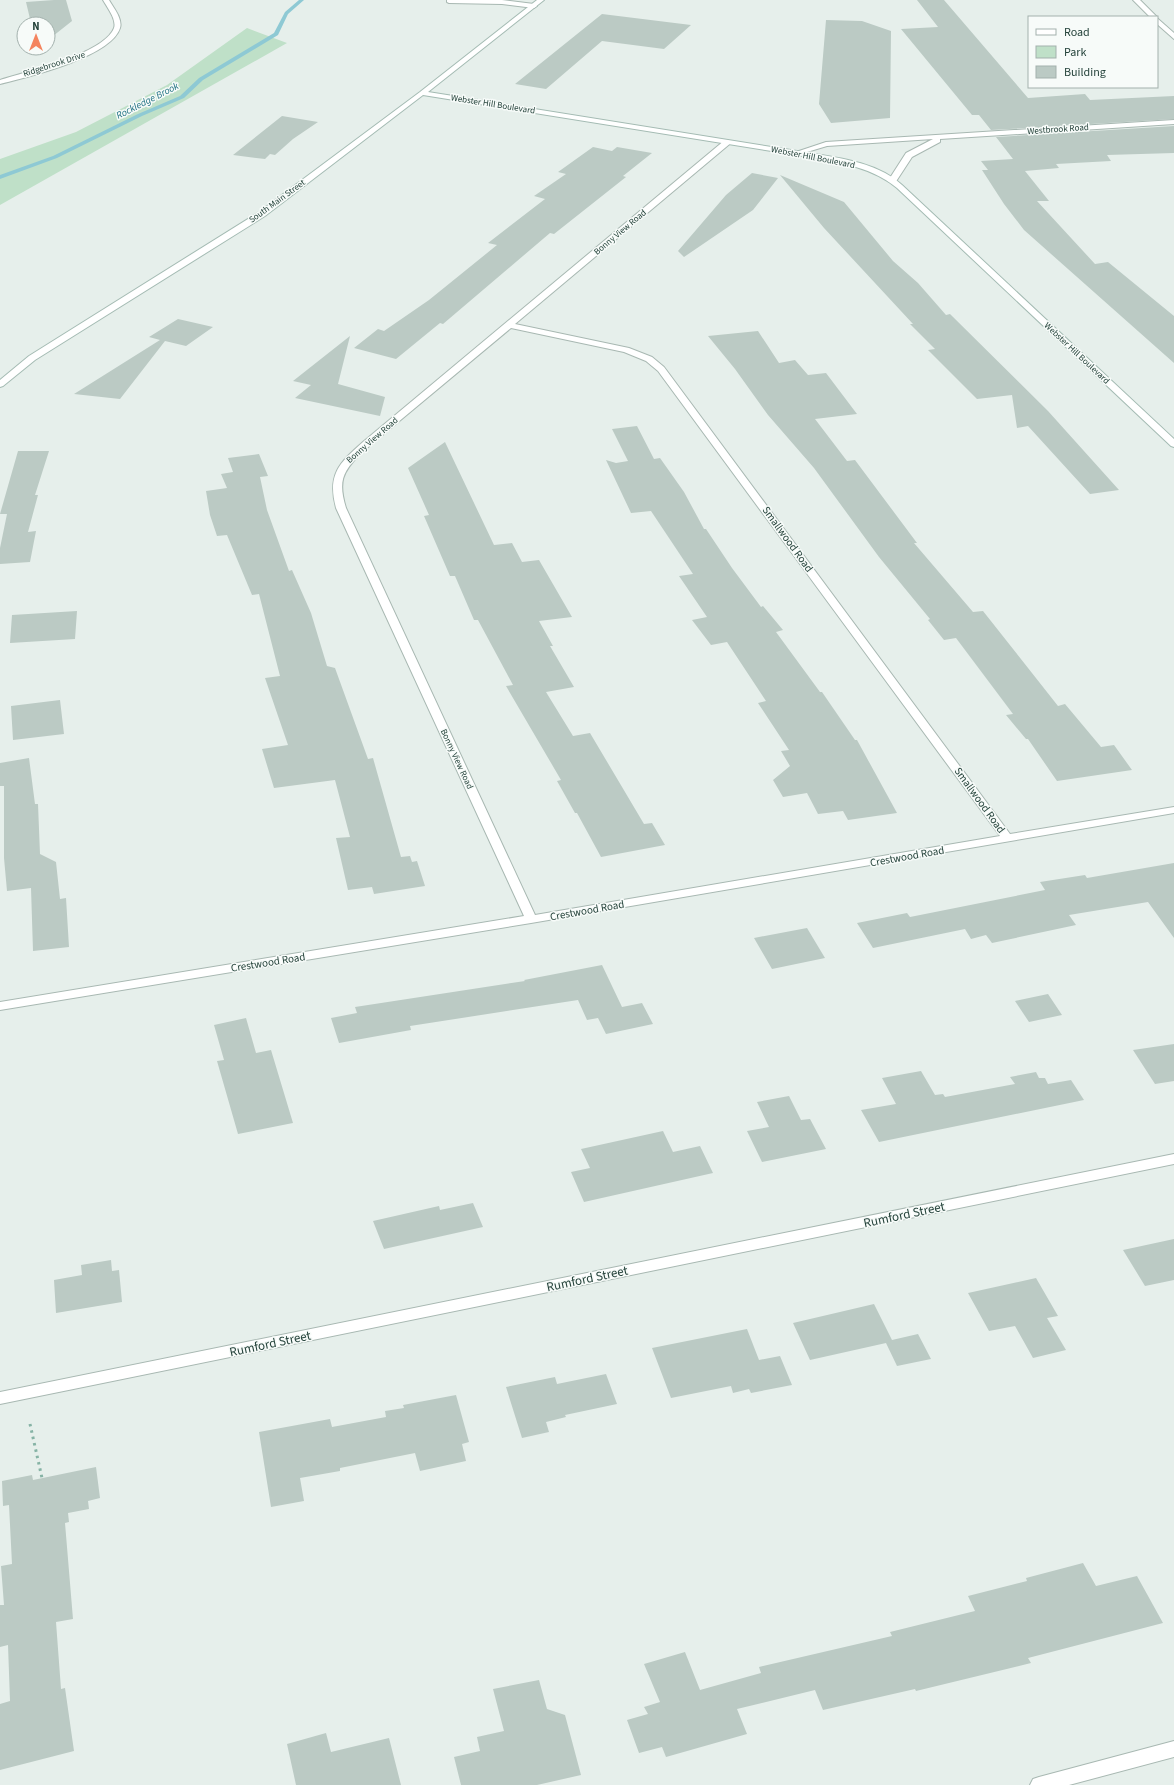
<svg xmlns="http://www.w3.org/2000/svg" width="1174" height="1785" font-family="'Source Sans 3',sans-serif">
<rect width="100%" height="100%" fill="#e6efeb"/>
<!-- green -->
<path fill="#bfe0c8" d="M247,28l40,15 -287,162v-46l76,-27 91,-47z"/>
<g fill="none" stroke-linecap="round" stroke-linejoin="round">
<!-- stream -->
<path fill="#8ec9d4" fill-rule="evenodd" d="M299,0h5l-16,14 -10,21 -75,45 -19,18 -42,18 -85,42 -57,21v-4l53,-19 85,-42 42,-18 19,-18 75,-45 11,-21z"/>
</g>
<!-- building -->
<path fill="#bbcac4" d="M54,0h12l6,21 -24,19v-16h-18l1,-1 -5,-21z
M917,0h27l84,98 57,-4 5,6 84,-4v23l-183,11 -12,-15h-7l-71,-86 37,-2z
M602,14l89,11 -27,24 -62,-8 -56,48 -31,-5z
M826,20l36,1 29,10 -1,87 -59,5 -12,-19z
M282,116l36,6 -25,17 -18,16 -5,-1 -5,5 -32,-4z
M1174,126v27l-67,2 4,6 -55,3 3,4 -34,3 24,30h-12l58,63 13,-2 66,54v47l-150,-133 -20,-26 -22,-34h6l-7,-9 32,-2 -17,-22z
M593,147l19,4 5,-4 35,6 -29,23 3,1 -72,57 -4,-1 -107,91 -3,-1 -44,36 -42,-11 24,-19 6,2 45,-31 68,-55 -9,-2 57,-44 -11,-3 32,-22 -8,-2z
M752,173l26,5 -25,32 -69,47 -6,-6 48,-56z
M780,175l64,27 49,59 25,22 28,32 4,-1 98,97 71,79 -29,4 -62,-68 -11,2 -5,-33 -35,4 -49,-49 7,-1 -25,-25h3l-89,-96z
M178,319l35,8 -27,19 -21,-5 -45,58 -46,-5 86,-54 -11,-3z
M758,331l21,32 16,-3 13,15 18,-2 31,41 -42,5 32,42 8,-1 62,83h-3l59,69 10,-1 75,95 7,-2 36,43 13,-2 18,25 -75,11 -29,-42h-2l-20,-24 7,-1 -57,-76 -12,2 -16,-20 2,-1 -51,-62 -65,-89 -46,-53 -33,-46 -27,-33z
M350,336l-12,48 47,13 -5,19 -85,-18 16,-13 -18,-4z
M637,426l17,33 6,-1 24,34 20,37h2l26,39 29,39 2,-1 20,24 -7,2 44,60h2l33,48h2l40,73 -49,7 -5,-9 -25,3 -11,-21 -24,4 -10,-17 17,-14 -9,-15 8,-1 -31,-47 8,-2 -39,-59 -16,3 -19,-25 15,-3 -28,-41 14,-2 -42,-63 -20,2 -25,-53 10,3 12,-2 -16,-32z
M445,442l49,103 18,-2 10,19 17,-2 33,57 -33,4 14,25h-3l24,41 -28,5 27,44 17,-3 54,91 8,-1 13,22 -64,12 -24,-44h-2l-18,-32 4,-1 -55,-94 7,-1 -35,-65h-4l-19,-44h-5l-26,-60 5,-1 -21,-47z
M18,451h31l-14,44h3l-10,37 8,-1 -6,31 -30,2v-16l7,-34h-7z
M259,454l9,22 -8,1 7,33 22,61 3,-1 19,43 16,53 8,2 33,91 5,-1 28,99 9,-1 2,6 5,-1 8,25 -51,8 -2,-7 -24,3 -12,-52 14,-1 -15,-57 -61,8 -12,-39 26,-4 -23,-67 15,-2 -21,-82 -7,1 -25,-60 -10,1 -7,-21 -4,-24 21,-3 -6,-14 12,-2 -5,-14z
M77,611l-2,28 -65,4 2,-28z
M60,700l4,34 -51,6 -2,-34z
M29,758l6,46h3l2,50 16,8 4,37 6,-1 3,49 -36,4 -2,-63 -24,3 -3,-33v-72h-4v-23z
M1174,863v75l-26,-36 -79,13 7,10 -84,18 -6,-8 -15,4 -6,-10 -92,19 -16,-25 50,-10 3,4 135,-27 -5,-8 45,-7 2,3z
M807,928l18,30 -53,11 -18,-31z
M602,965l20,42 20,-4 11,21 -47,10 -8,-16 -11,2 -9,-20 -168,26 1,4 -72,13 -8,-25 26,-5 -2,-6 170,-26 -1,-1z
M1048,994l14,21 -33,7 -14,-21z
M246,1018l10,35 15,-3 22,73 -55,11 -21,-73 7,-1 -10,-35z
M1174,1044v37l-19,3 -22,-34z
M921,1071l14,24 8,-1 2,3 70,-13 -5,-7 26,-5 3,6h6l3,6 23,-4 13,20 -205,42 -18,-32 35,-6 -14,-26z
M789,1096l12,24 9,-1 16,30 -64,13 -15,-31 22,-4 -12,-25z
M663,1131l10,21 27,-6 13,27 -129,29 -13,-30 19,-4 -9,-19z
M473,1203l10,24 -99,22 -11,-28 66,-15 1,4z
M1174,1239v41l-29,6 -22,-36z
M111,1260l1,11 7,-1 3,32 -66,11 -2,-33 28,-5 -1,-10z
M1036,1278l22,38 -11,2 19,32 -33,8 -18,-32 -26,5 -21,-38z
M874,1304l18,36 26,-6 13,25 -34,7 -11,-23 -76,17 -17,-37z
M747,1329l12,31 21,-4 12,29 -41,8 -2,-4 -16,4 -2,-7 -60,12 -19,-50z
M606,1374l11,30 -52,11 1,2 -20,5 3,10 -27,6 -16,-51 49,-10 2,7z
M456,1395l13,47 -7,2 4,17 -46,10 -5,-18 -75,15v3l-40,7 4,23 -33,6 -12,-75 71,-13 2,8 54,-10 -1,-6 19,-3 -1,-3z
M96,1467l4,31 -12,3 1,8 -21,4 1,9 -4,1 8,96 -17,3 5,67 4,-1 9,63 -74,19v-66l10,-3 -2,-56 -8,2v-42h4l-3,-39 11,-2 -3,-59 -6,1 -1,-25 30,-6 1,5z
M1083,1563l13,23 41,-10 26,47 -135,35 3,5 -115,28 -1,-2 -92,21 -8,-20 -78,19 10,25 -81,23 -4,-10 -23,6 -12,-33 21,-6 -4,-7 16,-5 -16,-38 41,-12 15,38 61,-17 -2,-6 133,-31 -2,-4 85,-21 -7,-15 59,-15 -1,-3z
M539,1680l8,29 18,6 16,60 -44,10h-76l-7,-28 26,-6 -3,-14 27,-6 -11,-42z
M326,1733l5,19 58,-14 12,47h-105l-9,-41z"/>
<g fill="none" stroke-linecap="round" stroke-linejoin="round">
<!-- lane casing -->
<g stroke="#a8b8b2" stroke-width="2">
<path id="lane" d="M447,0h55l32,4 3,2 -3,2 -32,-4 -53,-1 -2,-1z"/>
</g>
<!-- street casing -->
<g stroke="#a8b8b2" stroke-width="2">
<path id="street" d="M103,0h6c4,7 14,19 11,28 -9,29 -92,49 -120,56v-4c25,-8 104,-26 114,-52 3,-8 -7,-21 -11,-28z
M1133,0h7l17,17h-7z
M1157,18l17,15v6l-17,-15z
M1174,120v4l-234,15v3l-28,15 -17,26h-3l-4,-2 18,-28 27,-14 -106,7 -30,9 -4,-2 33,-11z
M725,140l7,2 -217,182 114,24 23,9 12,10 346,467 164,-27v6l-643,110 -531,87v-8l524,-86 -188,-408c-9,-33 3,-45 27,-66zM511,328l113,24 22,9 12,10 342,465 -465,79 -189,-407c-8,-26 -4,-36 15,-55z
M1174,1154v10l-1174,240v-12z
M1174,1741v16l-105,28h-39l3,-6 6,-2z"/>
</g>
<!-- secondary casing -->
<g stroke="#a4bbb3" stroke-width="2">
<path id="secondary" d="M537,0h7l-116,92 369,59c34,6 78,9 105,34l272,254v8l-3,-1 -274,-258c-27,-23 -67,-27 -100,-33l-374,-60 -158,121 -230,144 -32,26 -3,1v-7l29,-24 230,-144 161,-120z"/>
</g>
<!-- path -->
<path stroke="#86b3a5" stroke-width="3" stroke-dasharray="2.5 4" stroke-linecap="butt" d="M30,1424l12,54"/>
<!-- lane -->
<use href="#lane" fill="#fff" fill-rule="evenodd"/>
<!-- street -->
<use href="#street" fill="#fff" fill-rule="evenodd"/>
<!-- secondary -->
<use href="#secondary" fill="#fff" fill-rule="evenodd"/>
</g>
<g text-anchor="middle" stroke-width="3" stroke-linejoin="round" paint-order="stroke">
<!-- far-street labels -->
<g font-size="9" fill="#24423a" stroke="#f7fbf9">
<text transform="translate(54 64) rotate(-18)" y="3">Ridgebrook Drive</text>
<text transform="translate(493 104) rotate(9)" y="3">Webster Hill Boulevard</text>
<text transform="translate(1058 129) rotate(-4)" y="3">Westbrook Road</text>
<text transform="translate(813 157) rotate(11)" y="3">Webster Hill Boulevard</text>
<text transform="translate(277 201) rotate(-36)" y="3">South Main Street</text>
<text transform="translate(620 232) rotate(-40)" y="3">Bonny View Road</text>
<text transform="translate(1077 353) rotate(43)" y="3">Webster Hill Boulevard</text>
<text transform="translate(372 440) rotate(-41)" y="3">Bonny View Road</text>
<text transform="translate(457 759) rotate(65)" y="3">Bonny View Road</text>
</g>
<!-- far-water labels -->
<g font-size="10" font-style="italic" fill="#1c6f80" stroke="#f7fbf9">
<text transform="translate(147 100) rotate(-27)" y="4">Rockledge Brook</text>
</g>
<!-- street labels -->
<g font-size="11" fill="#24423a" stroke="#f7fbf9">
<text transform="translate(788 539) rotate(54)" y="4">Smallwood Road</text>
<text transform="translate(980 800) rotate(54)" y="4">Smallwood Road</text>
<text transform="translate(907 856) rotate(-10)" y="4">Crestwood Road</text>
<text transform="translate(587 910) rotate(-10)" y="4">Crestwood Road</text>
<text transform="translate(268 962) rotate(-9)" y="4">Crestwood Road</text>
</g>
<!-- near-street labels -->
<g font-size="13" fill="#24423a" stroke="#f7fbf9">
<text transform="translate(904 1214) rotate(-12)" y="5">Rumford Street</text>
<text transform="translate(587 1278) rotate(-12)" y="5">Rumford Street</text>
<text transform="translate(270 1343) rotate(-12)" y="5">Rumford Street</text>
</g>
</g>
<!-- legend -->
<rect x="1028" y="16" width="130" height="72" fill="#f7fbf9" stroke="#a3b1ad"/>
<rect x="1036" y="29" width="20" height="6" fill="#ffffff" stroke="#a3b1ad"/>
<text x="1064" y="36" font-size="12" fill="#24423a">Road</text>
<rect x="1036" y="46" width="20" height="12" fill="#bfe0c8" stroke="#a3b1ad"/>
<text x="1064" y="56" font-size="12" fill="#24423a">Park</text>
<rect x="1036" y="66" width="20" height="12" fill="#bbcac4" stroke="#a3b1ad"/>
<text x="1064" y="76" font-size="12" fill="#24423a">Building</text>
<!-- north arrow -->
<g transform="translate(36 36)"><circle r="19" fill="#f7fbf9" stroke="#a3b1ad"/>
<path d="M0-3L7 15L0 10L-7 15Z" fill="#f4845f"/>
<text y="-6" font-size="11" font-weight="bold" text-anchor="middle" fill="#24423a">N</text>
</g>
</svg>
